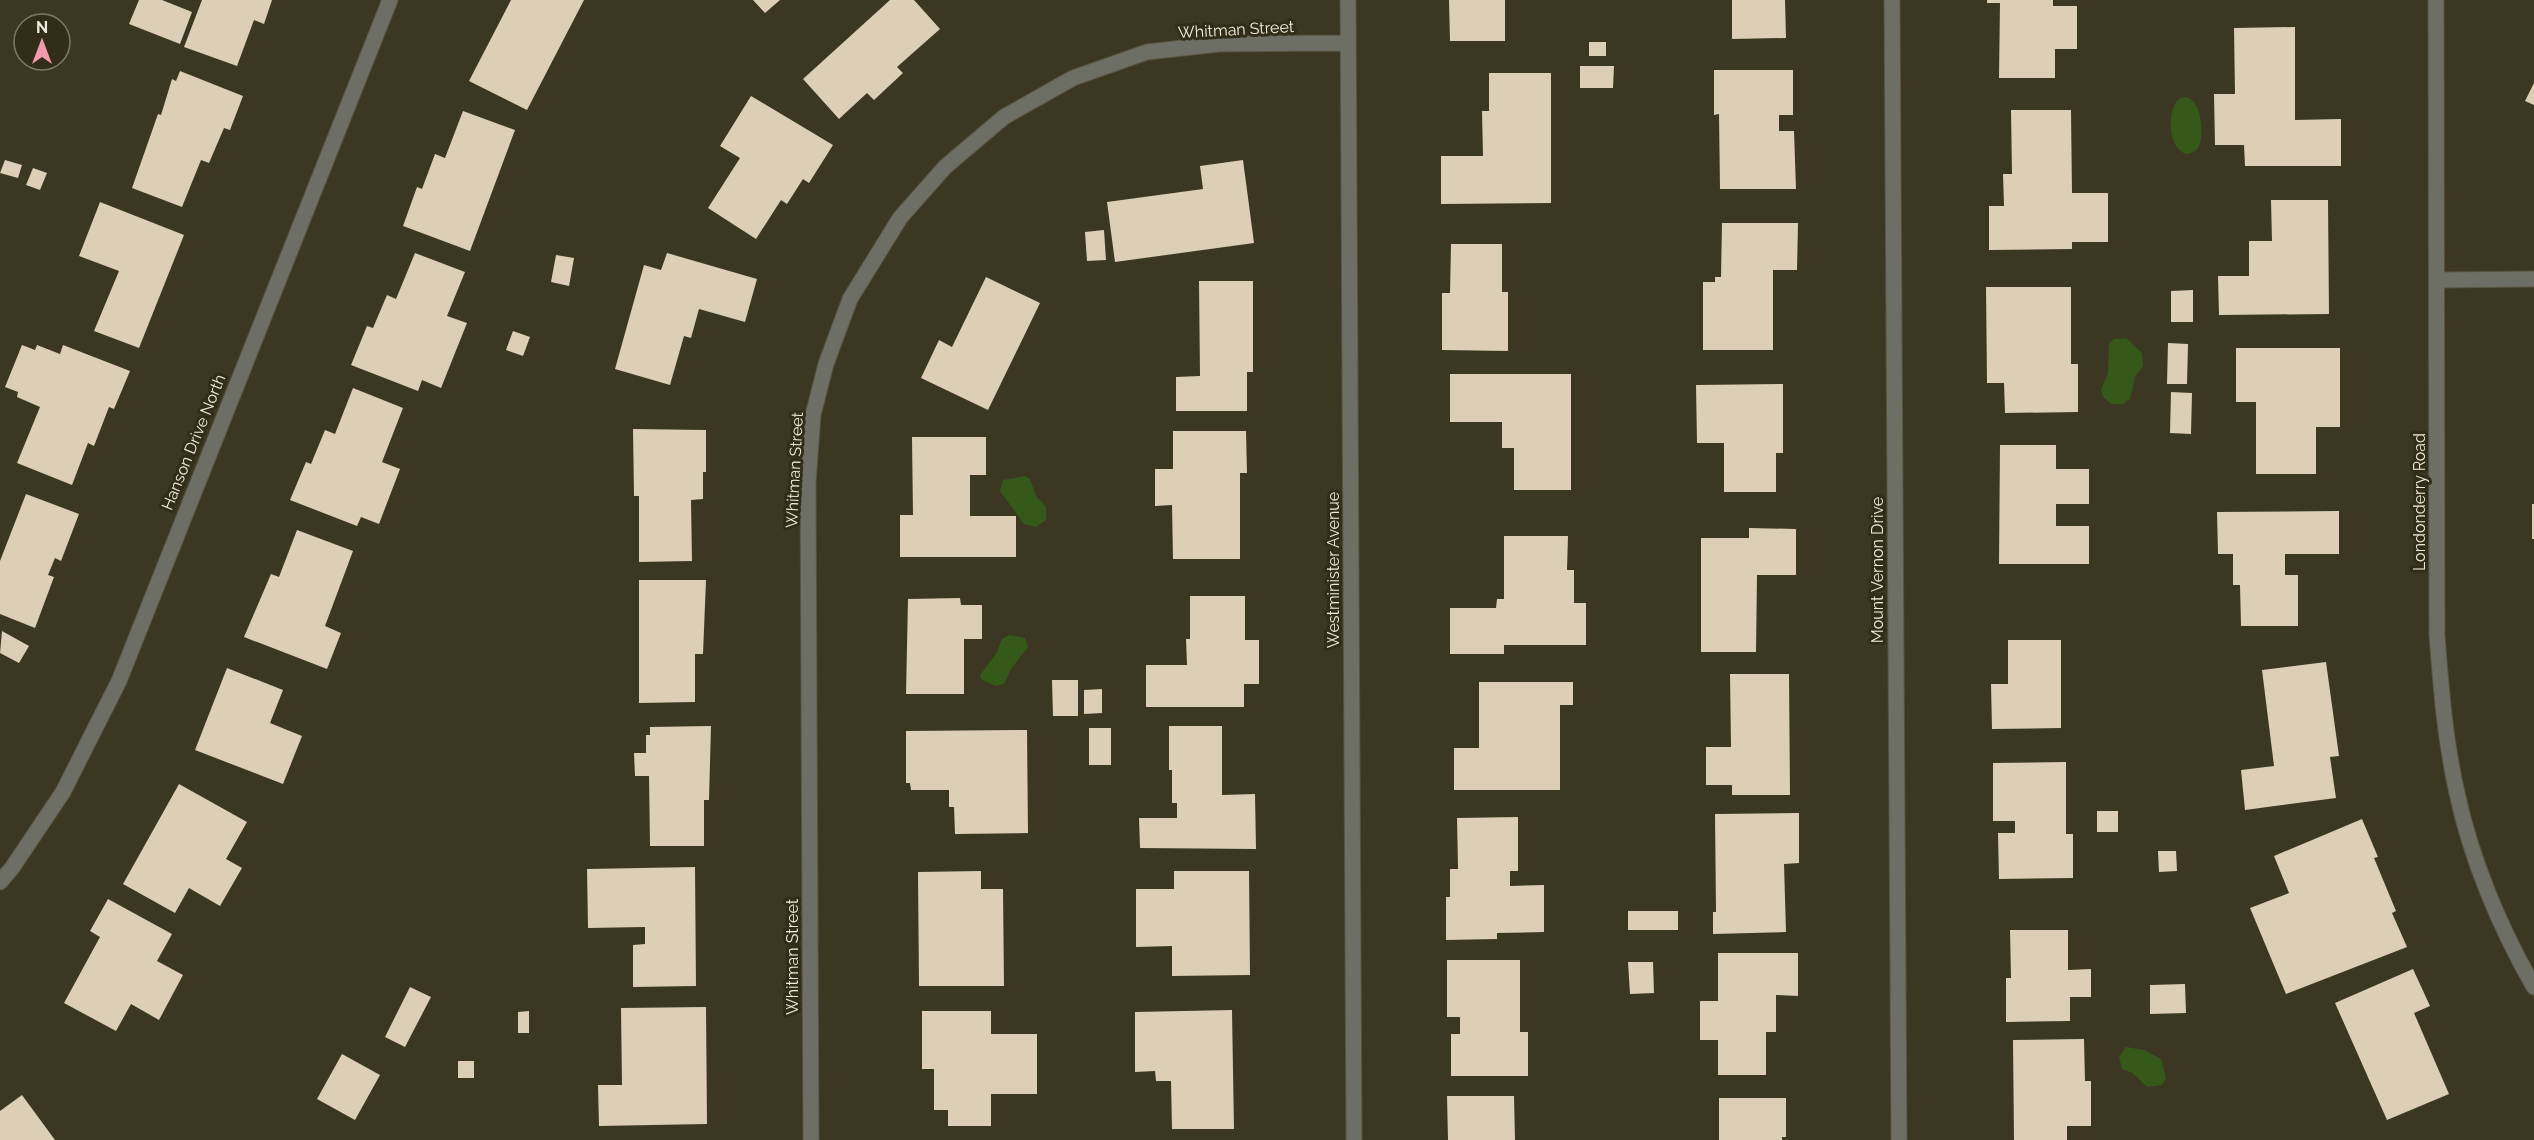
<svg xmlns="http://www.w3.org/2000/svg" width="2534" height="1140" font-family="Raleway,sans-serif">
<rect width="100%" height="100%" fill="#3c3722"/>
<!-- water -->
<path fill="#345918" d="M2186,97c16,5 18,35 13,49 -2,5 -7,7 -12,8 -19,-4 -21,-43 -8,-55z
M2126,338l16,15 1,13 -8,11 -5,22 -7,5h-11l-8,-6 -3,-8 7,-17 1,-29 5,-5z
M1025,476l5,3 6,17 10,11v13l-10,7 -12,-3 -24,-33 3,-11z
M1009,635l16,3 3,9 -17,22 -7,15 -8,2 -14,-6 -2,-5 16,-21 6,-15z
M2126,1047l18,3 17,9 5,19 -4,7 -15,2 -14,-14 -11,-4 -3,-12z"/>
<!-- building -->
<path fill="#dcceb7" d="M139,0h23l30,12 -12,32 -51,-20z
M202,0h70l-8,24 -10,-4 -17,46 -53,-19z
M511,0h73l-57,110 -58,-29z
M753,0h27l-15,13z
M890,0h24l26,29 -43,38 6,6 -29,27 -7,-7 -28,26 -36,-40z
M1449,0h56v41h-55z
M1732,0h53l1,38 -54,1z
M1987,0h66v6h24v43h-22v29h-56l1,-75h-13z
M2295,27v93l46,-1v47h-96l-1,-21h-29l-1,-51h21l-1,-66z
M1589,42h17v14h-17z
M1580,66h34l-1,22h-33z
M1714,70h79v45h-14v16h15l2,58h-76l-1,-75 -5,1z
M180,71l63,25 -13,34 -6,-2 -15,35 -8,-3 -19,47 -50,-19 26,-74 3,1 11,-36 4,2z
M1489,73h62v130l-110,1v-48h42l-1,-45h7z
M2534,83v22l-9,-4z
M751,96l82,49 -24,38 -6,-4 -16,25 -6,-4 -25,39 -48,-31 32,-50 -20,-12z
M2011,110h60l1,83h36v49h-36v7l-83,1v-44h15l-1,-32h9z
M463,111l52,19 -45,121 -67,-25 14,-39 5,2 13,-35 10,4z
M5,160l17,5 -4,13 -18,-5z
M1243,160l11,83 -139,19 -8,-60 96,-13 -3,-23z
M33,168l14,5 -7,17 -14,-5z
M2271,200h57l1,114 -110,1 -1,-39h31v-35h23z
M100,202l84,33 -45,113 -45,-17 25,-60 -40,-15z
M1722,223h76l-1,47h-24v80h-70v-68h12v-5h6z
M1104,230l2,30 -19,1 -2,-29z
M1451,244h51v48h6v59l-66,-1v-57h8z
M415,253l50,19 -18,44 20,7 -26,65 -19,-8 -4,11 -67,-26 16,-39 6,2 14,-33 9,4z
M667,253l90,26 -12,43 -46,-13 -8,29 -7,-2 -14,49 -55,-16 29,-104 17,5z
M556,255l18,3 -5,28 -18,-4z
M986,277l54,26 -52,107 -67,-32 18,-38 13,7z
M1199,281h54v91h-6v39h-71v-34l24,-1z
M1986,287h85v77h7v48l-73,1 -1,-30h-17z
M2193,290v32h-22v-31z
M513,331l17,6 -7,19 -17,-6z
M2168,343l20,1 -1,40h-20z
M22,345l13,5 2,-5 23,9 3,-9 67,26 -16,38 -5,-2 -15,39 -6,-3 -16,42 -55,-22 23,-56 -23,-10 1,-5 -13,-5z
M2236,348h104v79h-24v47h-60v-72h-20z
M1450,374h121v116h-57v-42h-12v-26h-52z
M1783,384v69h-7v39h-52v-49h-27l-1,-58z
M353,388l50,20 -21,54 18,7 -21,55 -18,-7 -4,9 -67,-26 16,-38 5,2 14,-34 10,4z
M2171,392l21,1 -1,41 -21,-1z
M633,429l73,1v42h-3v27l-12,1 1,61 -53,1v-66h-5z
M1173,431h73l1,42h-7v86h-67l-1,-54 -17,1v-37h18z
M912,437h74v38h-16v41h46v41h-116v-42h13z
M2000,445h56v24h33v35h-33v22h33v38h-90z
M26,494l53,20 -18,47 -6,-3 -7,17 6,2 -19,51 -35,-14v-53z
M2532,504h2v35h-2z
M2339,511v43h-54v21h13v51h-57l-1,-41h-7v-31h-15l-1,-42z
M1749,528l47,1v46h-39l-1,77h-55v-114h48z
M297,530l56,21 -28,75 16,7 -14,36 -83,-32 27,-63 8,3z
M1504,536h64l-1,34h7v33h12v42h-82v9h-54v-46h46l1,-9h7z
M639,580h67l-3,74h-8v48l-56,1z
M1190,596h55v44h14v44h-15v23h-98v-42h41l-1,-26h4z
M960,598l1,7h21v34h-18v55h-58l2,-95z
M2,631l27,15 -10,17 -19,-10z
M2008,640h53v88l-69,1 -1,-45h17z
M2326,662l13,94 -9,1 6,41 -91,12 -4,-40 33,-4 -12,-96z
M227,668l56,22 -13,33 32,13 -19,48 -88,-34z
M1730,674h59l1,121h-58v-10h-26v-38h25z
M1052,680h26v36h-25z
M1479,682h94v23h-13v85h-106v-42h25z
M1102,689v24l-18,1v-24z
M711,726l-2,74h-5v46h-54l-1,-70h-14l-1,-23h12v-18h4v-8z
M1169,726h53v69l33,-1 1,55 -116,-1 -1,-30h38v-15h-5v-33h-3z
M1089,728h22v37h-22z
M1027,730l1,103 -73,1 -1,-27h-5v-17h-38l-1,-7h-4v-52z
M2066,762v72h7v44l-74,1 -1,-46h17v-12h-22v-58z
M179,784l68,38 -21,37 16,9 -22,38 -31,-18 -14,25 -52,-29z
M2097,811h21v21h-21z
M1799,813v50l-15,1 2,68 -73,2v-22h3l-1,-98z
M1518,817v54h-8v15l34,-1v47l-47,1v6l-51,1v-43h4v-28h8l-1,-51z
M2362,819l16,38 -4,1 22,53 -4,2 15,34 -121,47 -36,-86 39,-15 -15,-37z
M2158,851h18l1,20 -18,1z
M695,867l1,119 -63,1v-42l12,-1v-17l-57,1 -1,-59z
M981,871v18h22l1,97h-85l-1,-114z
M1174,871h75l1,104 -78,1v-30l-36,1v-58h38z
M108,899l64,35 -15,27 26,14 -24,45 -28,-16 -15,27 -52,-28 36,-66 -10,-6z
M1628,911h50v19h-50z
M2010,930h58v40l23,-1v28h-21v24l-64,1v-44h5z
M1718,953h80v43l-22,-1v37h-10v43h-48v-35h-18v-39h18z
M1447,960h73v72h8v44h-77v-42h9v-17h-13z
M1628,962h25l1,31 -24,1z
M2413,969l17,37 -16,7 35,81 -62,26 -52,-117z
M2185,984l1,29 -36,1v-29z
M410,987l21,10 -26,50 -20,-10z
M706,1007l1,117 -108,2 -1,-41h24l-1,-77z
M1232,1010l2,119h-62l-1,-48h-15l-1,-10 -20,1v-60z
M529,1011v22h-11v-21z
M922,1011h69v23h46v60h-46v32h-43v-16h-14v-41h-12z
M2084,1039l1,42h6v45h-24v14h-53l-1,-100z
M342,1054l38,21 -25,45 -38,-21z
M458,1061h16v17h-16z
M22,1095l33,45h-55v-29z
M1447,1096h67l1,44h-67z
M1719,1098h67v39h-4v3h-63z"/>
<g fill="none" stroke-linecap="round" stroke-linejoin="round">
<!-- minor casing -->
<g stroke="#585440" stroke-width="17">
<path id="minor" d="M1348,0l6,1140
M1892,0l7,1140
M2436,0l1,635c4,53 8,105 20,158 14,66 43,135 77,194
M2438,280l96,-1
M0,882l12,-14 51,-76 56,-111 271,-681
M811,1140l-3,-658 5,-67 13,-51 24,-65 50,-81 45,-51 59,-50 69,-39 74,-26 72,-8 129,-1"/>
</g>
<!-- minor -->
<use href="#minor" stroke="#6d6f65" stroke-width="15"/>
</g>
<g text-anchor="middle" stroke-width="6" stroke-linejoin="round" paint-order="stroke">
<!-- street labels -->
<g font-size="16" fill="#eeebde" stroke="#312d18">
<text transform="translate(1236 29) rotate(-3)" y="6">Whitman Street</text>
<text transform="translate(193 442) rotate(-68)" y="6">Hanson Drive North</text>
<text transform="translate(794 470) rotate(-87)" y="6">Whitman Street</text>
<text transform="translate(2419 502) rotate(-90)" y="6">Londonderry Road</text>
<text transform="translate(1333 570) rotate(-90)" y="6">Westminister Avenue</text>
<text transform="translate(1877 570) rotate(-90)" y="6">Mount Vernon Drive</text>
<text transform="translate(792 957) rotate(-90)" y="6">Whitman Street</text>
</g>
</g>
<!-- north arrow -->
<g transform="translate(42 42)"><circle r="28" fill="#312d18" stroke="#7d7967" stroke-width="1.5"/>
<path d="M0-4.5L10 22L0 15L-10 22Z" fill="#f29aad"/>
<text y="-9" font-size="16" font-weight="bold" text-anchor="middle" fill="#eeebde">N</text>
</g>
</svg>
